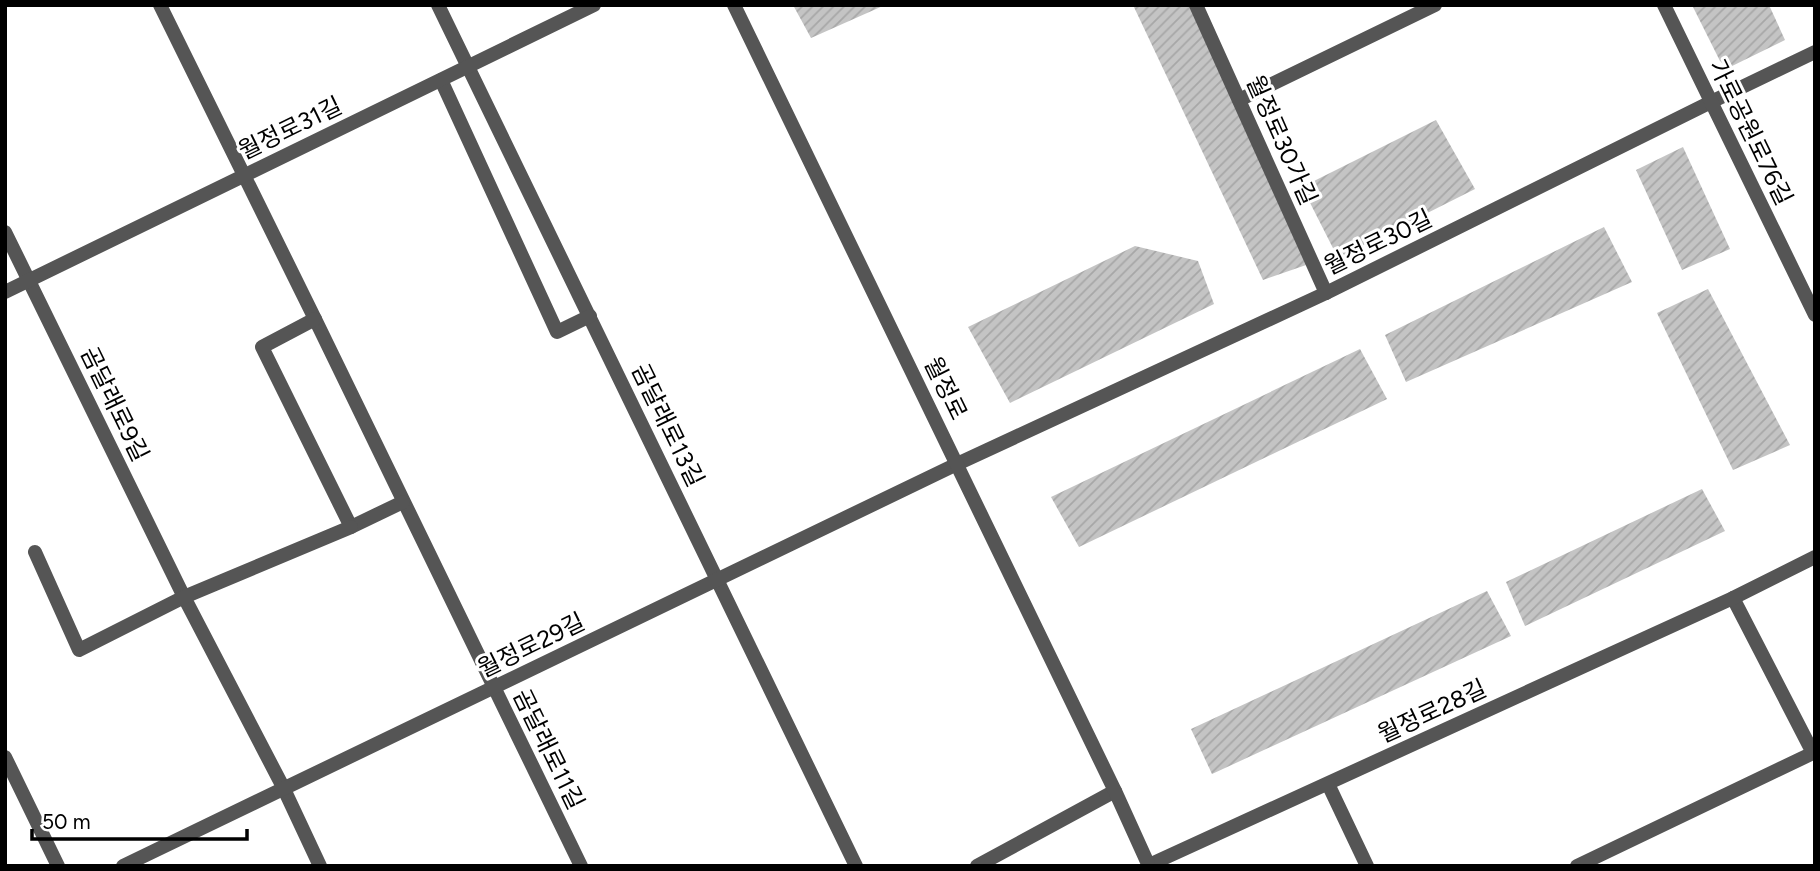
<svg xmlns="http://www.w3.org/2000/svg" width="1820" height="871" font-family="Figtree,'Noto Sans KR',sans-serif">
<defs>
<pattern id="building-hatch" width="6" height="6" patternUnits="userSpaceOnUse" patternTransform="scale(1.75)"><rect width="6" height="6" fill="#c4c4c4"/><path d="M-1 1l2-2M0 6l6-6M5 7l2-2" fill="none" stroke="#a7a7a7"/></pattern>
</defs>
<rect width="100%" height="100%" fill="#fff"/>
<!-- building -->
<g fill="url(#building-hatch)">
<path d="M793,5H885L811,38Z"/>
<path d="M1133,5H1191L1309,264L1263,280Z"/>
<path d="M1692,5H1769L1785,40L1728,68L1720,61Z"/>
<path d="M1436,120L1475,189L1338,258L1302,187Z"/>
<path d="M1683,147L1730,249L1682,270L1636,170Z"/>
<path d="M1604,227L1632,282L1406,382L1385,335Z"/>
<path d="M1135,246L1198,261L1214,304L1010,403L968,327Z"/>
<path d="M1708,289L1790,445L1733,470L1657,313Z"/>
<path d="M1360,349L1387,399L1079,547L1051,497Z"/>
<path d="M1702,489L1725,531L1525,626L1506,582Z"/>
<path d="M1487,591L1511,636L1212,774L1191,729Z"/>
</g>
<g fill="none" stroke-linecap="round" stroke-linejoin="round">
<!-- service -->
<g stroke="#555" stroke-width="14">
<path d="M1239,100L1435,5"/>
<path d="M1577,866L1813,753L1733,598"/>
</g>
<!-- minor -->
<g stroke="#555" stroke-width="14">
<path d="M160,5L315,319L581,866"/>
<path d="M438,5L856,866"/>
<path d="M1196,5L1326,293"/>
<path d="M441,80L557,332L590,316"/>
<path d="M5,232L184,597L283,787L320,866"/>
<path d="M5,292L594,5"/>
<path d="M315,319L262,347L351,527L403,502"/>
<path d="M35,552L79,650L184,597L351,527"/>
<path d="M5,757L58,866"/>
<path d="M1328,784L1367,866"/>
<path d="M1149,865L1733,598L1815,557"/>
<path d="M123,866L957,464L1326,293L1711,102L1815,52"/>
<path d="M977,866L1115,791"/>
</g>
<!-- tertiary -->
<g stroke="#555" stroke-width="14">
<path d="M734,5L1115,791L1149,866"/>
<path d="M1664,5L1815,315"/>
</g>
</g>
<g text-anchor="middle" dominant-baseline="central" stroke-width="6" stroke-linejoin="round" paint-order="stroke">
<!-- street labels -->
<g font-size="24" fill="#000" stroke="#fff">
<text transform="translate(290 128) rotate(-26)">월정로31길</text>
<text transform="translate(1751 132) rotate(64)">가로공원로76길</text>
<text transform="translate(1282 140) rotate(66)">월정로30가길</text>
<text transform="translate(1378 242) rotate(-26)">월정로30길</text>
<text transform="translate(946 388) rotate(64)">월정로</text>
<text transform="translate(115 404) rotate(64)">곰달래로9길</text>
<text transform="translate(668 425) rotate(64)">곰달래로13길</text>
<text transform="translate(531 645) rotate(-26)">월정로29길</text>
<text transform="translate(1432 711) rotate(-25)">월정로28길</text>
<text transform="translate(549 749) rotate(64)">곰달래로11길</text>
</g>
</g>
<!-- border -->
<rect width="1820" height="871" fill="none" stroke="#000000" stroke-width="14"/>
<!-- scale -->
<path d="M32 829v10h215v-10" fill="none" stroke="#000000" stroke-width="3.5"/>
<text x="42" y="829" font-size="21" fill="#000000" stroke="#ffffff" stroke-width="5" paint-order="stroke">50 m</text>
</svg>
